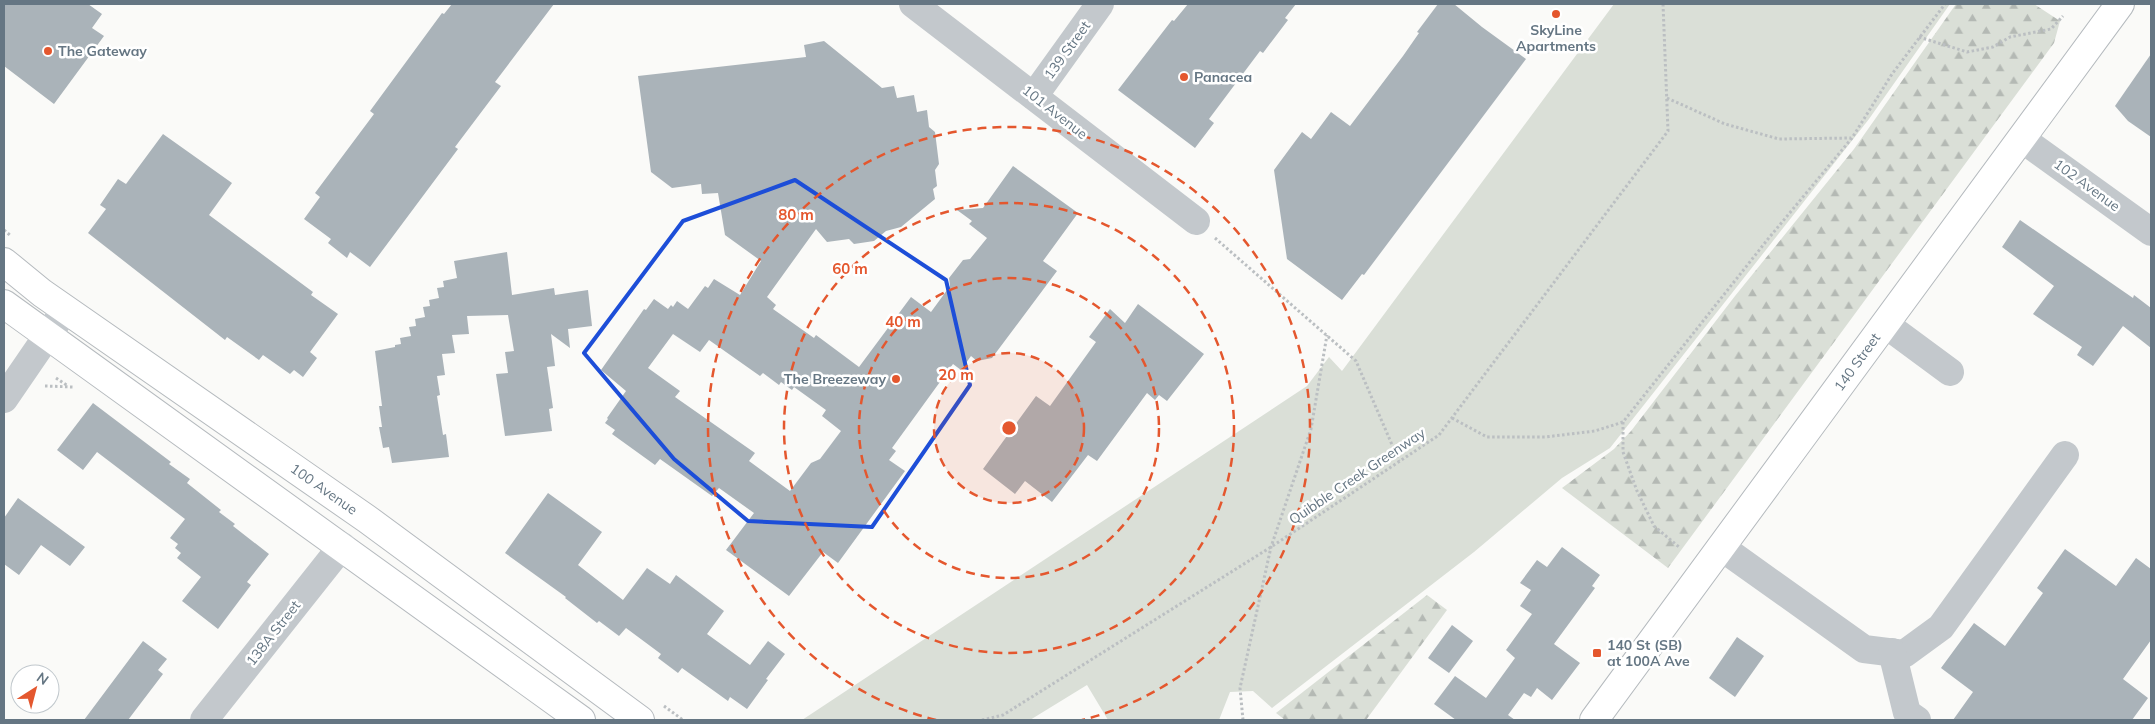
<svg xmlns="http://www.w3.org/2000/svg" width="2155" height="724" font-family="Mulish,sans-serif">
<defs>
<pattern id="forest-firs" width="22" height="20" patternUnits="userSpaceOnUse" patternTransform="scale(1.25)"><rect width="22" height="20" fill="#dadfd7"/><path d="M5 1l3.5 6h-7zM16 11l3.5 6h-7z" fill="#b4b9b4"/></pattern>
</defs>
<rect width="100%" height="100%" fill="#fafaf8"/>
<!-- grass -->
<path fill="#dadfd7" d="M1614,4H1950L1869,119L1610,448L1562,478L1474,552L1272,708L1253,691L1230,692L1219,720H1108L1087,685L1030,720H802L1307,386L1329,357L1342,371Z"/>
<!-- forest -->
<g fill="url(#forest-firs)">
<path d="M1956,4H2034L2060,21L2054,43L1668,568L1562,488L1614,449L1631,431L1735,296L1854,149Z"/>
<path d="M1427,595L1447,610L1366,720H1285L1276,713Z"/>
</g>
<!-- building -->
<g fill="#aab3b9" fill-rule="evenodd">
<path d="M4,4H88L102,14L92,28L104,36L54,104L4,66Z"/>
<path d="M452,4H554L495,82L501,86L455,147L458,149L370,267L350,252L347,258L328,243L331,239L304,219L320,197L315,193L374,114L370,111L442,13L444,14Z"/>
<path d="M1188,4H1296L1285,18L1288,20L1263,53L1260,51L1209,119L1214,123L1195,148L1118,90L1172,20L1174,21Z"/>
<path d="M1438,4H1454L1482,27L1526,59L1364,275L1362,274L1342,300L1287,259L1274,170L1302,132L1311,139L1331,112L1350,126L1403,56L1419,33L1417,32Z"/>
<path d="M824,41L882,88L894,86L897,98L914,95L917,112L927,110L929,127L935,132L939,164L935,170L937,186L933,189L935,199L901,227L886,231L874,241L854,244L849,239L827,242L816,229L767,297L776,305L773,309L814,338L816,335L859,367L911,297L931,312L950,286L949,278L963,260L970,259L987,238L969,224L972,221L957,210L983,208L1013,166L1078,213L1043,261L1057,271L992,358L977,361L971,356L961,370L953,364L892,448L896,451L889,460L905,471L838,563L823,552L789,596L726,550L754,513L719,488L712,496L660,459L655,465L612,434L615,430L605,423L608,419L607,418L626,391L601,370L644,309L646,310L654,299L668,309L671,305L673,307L677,301L688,309L705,286L708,288L714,279L740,295L761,261L725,235L718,193L702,194L701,184L672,188L651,172L638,76L806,57L804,45ZM673,334L700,352L709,340L760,376L763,373L779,385L781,382L792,390L794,387L826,410L822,416L841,431L820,459L811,463L790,491L749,461L755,453L675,397L680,391L648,368Z"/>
<path d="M2151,54V137L2128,121L2115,106Z"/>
<path d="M163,134L232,183L209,215L313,292L311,295L338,314L310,352L317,358L303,377L294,370L290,374L263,355L259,360L227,337L225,340L88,233L106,209L100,205L118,179L126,184Z"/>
<path d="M2020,220L2133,298L2134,295L2151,308V348L2123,326L2093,366L2077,355L2082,347L2033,314L2054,286L2002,247Z"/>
<path d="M507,252L512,295L554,288L555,295L588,290L592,326L568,329L570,348L551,334L555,366L547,367L553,408L549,409L552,431L505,436L496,374L508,373L505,352L514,351L508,315L467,316L469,334L452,335L455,353L442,354L445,375L437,376L440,395L437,396L443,435L446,434L449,457L392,463L389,447L383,448L379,427H382L379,406H382L375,351L395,347V345L401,344L400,338L411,336L409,327L416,326L415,319L425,317L423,307L430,306L429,300L439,298L437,288L444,287L443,281L457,278L454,261Z"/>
<path d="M1138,304L1204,354L1167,401L1159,395L1155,400L1147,393L1097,461L1088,455L1052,502L1025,481L1015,494L983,469L1036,396L1050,406L1096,342L1089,337L1110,309L1125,323Z"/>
<path d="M93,403L171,462L169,464L190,479L187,483L221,510L219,512L235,524L233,526L269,554L247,582L251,585L218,629L182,601L201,577L177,558L181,553L175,548L178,544L170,538L185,519L97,452L83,470L57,450Z"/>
<path d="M548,493L602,532L578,565L623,600L647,568L670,584L676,575L724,611L707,634L750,665L768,641L785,654L766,679L768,680L747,709L730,697L728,701L682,668L678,673L658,658L661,654L626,628L619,636L599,621L597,623L565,598L566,597L505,553Z"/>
<path d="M18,498L85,547L70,566L41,545L19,575L4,564V518Z"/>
<path d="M1562,547L1600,575L1592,586L1595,588L1554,644L1580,663L1552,700L1537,688L1531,697L1524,693L1508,715L1515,720H1456L1434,704L1455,676L1486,698L1515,658L1506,650L1532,614L1520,606L1531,590L1520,583L1537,560L1547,567Z"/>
<path d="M2065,549L2116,586L2136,558L2151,569V640L2123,679L2148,698L2132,720H1953L1973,692L1941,668L1974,623L2005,646L2043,593L2037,588Z"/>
<path d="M1452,625L1473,641L1449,673L1428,658Z"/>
<path d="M1737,637L1764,656L1735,697L1709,678Z"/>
<path d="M143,641L167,659L158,670L163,674L128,720H84Z"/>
</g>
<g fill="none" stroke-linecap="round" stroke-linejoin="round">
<defs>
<g id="major">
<path d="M4,262L42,293L367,519L640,720"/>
<path d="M4,304L581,720"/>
<path d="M1594,720L2120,4"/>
</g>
</defs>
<!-- major casing -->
<use href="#major" stroke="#b5babe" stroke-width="30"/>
<!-- path -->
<g stroke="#bbbfc2" stroke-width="3" stroke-dasharray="2.5 2.5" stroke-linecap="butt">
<path d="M1919,37L1967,52L1993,47L2010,37L2051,29L2063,16"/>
<path d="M1667,98L1725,124L1779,139L1851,138"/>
<path d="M4,230L11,236"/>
<path d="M1215,238L1356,361L1399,461"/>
<path d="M56,378L68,386"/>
<path d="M45,386L73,387"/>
<path d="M1452,418L1487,437H1545L1595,431L1623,422L1768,239L1852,138L1892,74L1945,4"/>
<path d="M1623,422V452L1637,491L1654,526L1679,547"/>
<path d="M664,706L683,720"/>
<path d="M982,720L1003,715L1271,547L1439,435L1668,131L1663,4"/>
<path d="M1243,720L1240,688L1271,547L1311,429L1327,335"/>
</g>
<!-- minor -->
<g stroke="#c3c8cc" stroke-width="28">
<path d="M913,4L1196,221"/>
<path d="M1034,96L1100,4"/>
<path d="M2022,139L2151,232"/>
<path d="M1885,324L1950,372"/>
<path d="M4,399L65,310"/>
<path d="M1721,547L1864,649L1904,654L1941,627L2065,455"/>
<path d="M1892,652L1907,713L1917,720"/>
<path d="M204,720L342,546"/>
</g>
<!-- major -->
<use href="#major" stroke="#fff" stroke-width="28"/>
</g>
<!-- marked area -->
<path fill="none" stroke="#1d4ed8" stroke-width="4" stroke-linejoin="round" d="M795,180L946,280L970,385L872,527L748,521L674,459L584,353L683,221Z"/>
<!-- distance rings -->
<circle cx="1009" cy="428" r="75" fill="#e4572e" fill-opacity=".12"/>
<g fill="none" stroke="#e4572e" stroke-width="2.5" stroke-dasharray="9 6">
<circle cx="1009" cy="428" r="75"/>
<circle cx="1009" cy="428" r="150"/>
<circle cx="1009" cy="428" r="225"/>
<path d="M936 720A301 301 0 1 1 1082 720"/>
</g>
<!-- markers -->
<g fill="#e4572e" stroke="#fff" stroke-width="2">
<circle cx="1556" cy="14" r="5"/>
<circle cx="48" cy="51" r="5"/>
<circle cx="1184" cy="77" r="5"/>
<circle cx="896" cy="379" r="5"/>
<rect x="1592" y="648" width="10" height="10" rx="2.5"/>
</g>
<g text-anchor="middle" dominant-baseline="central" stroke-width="5" stroke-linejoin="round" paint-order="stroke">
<!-- poi labels -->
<g font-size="14" font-weight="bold" fill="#657683" stroke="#fff" text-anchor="start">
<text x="1556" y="30" text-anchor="middle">SkyLine<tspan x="1556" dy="16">Apartments</tspan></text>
<text x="58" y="51">The Gateway</text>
<text x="1194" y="77">Panacea</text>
<text x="886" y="379" text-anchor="end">The Breezeway</text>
<text x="1607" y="645">140 St (SB)<tspan x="1607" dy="16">at 100A Ave</tspan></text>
</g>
<!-- street labels -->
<g font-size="14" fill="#657683" stroke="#fff">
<text transform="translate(1067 50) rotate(-54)">139 Street</text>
<text transform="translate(1055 112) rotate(38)">101 Avenue</text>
<text transform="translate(2087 185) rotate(36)">102 Avenue</text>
<text transform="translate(1857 362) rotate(-54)">140 Street</text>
<text transform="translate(1357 476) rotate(-34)">Quibble Creek Greenway</text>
<text transform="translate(324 489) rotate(35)">100 Avenue</text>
<text transform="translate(273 633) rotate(-52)">138A Street</text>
</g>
</g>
<circle cx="1009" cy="428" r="8" fill="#e4572e" stroke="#fff" stroke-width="2.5"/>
<g font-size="15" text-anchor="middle" font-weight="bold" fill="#e4572e" stroke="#fff" stroke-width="5" stroke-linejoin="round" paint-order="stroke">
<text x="796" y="220">80 m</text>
<text x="850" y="274">60 m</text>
<text x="903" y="327">40 m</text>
<text x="956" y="380">20 m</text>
</g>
<!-- border -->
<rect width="2155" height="724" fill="none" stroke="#657683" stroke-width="10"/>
<!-- north arrow -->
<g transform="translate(35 689) rotate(36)"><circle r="24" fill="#ffffff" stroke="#c1c8cd"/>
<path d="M0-4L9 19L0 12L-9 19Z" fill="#e4572e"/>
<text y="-8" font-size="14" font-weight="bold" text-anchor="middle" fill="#657683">N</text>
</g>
</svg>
